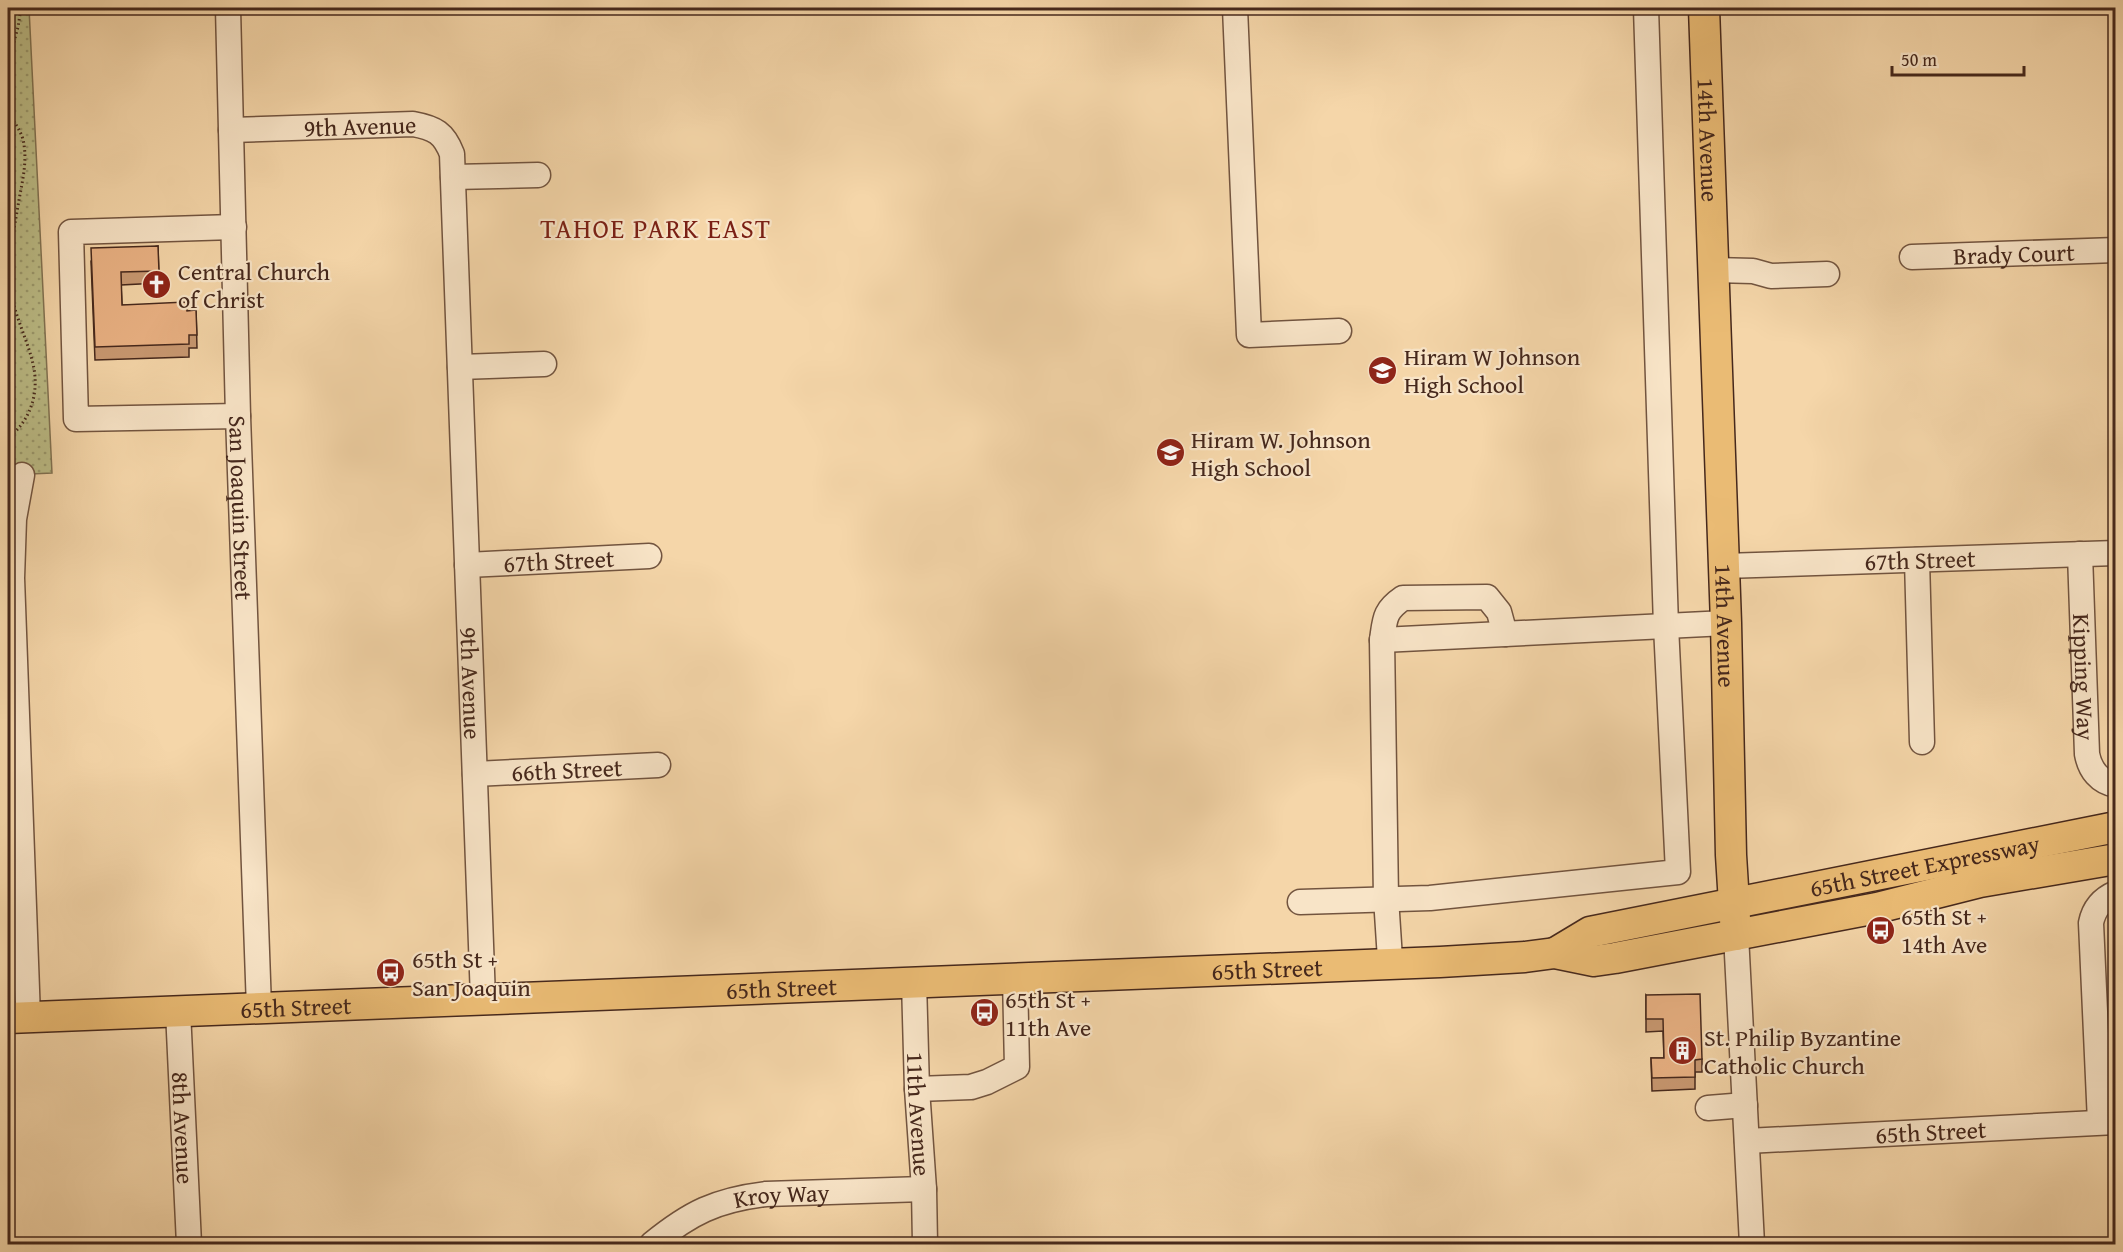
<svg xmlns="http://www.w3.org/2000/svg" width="2123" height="1252" font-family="'Gentium Book Plus',serif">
<defs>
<pattern id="park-dots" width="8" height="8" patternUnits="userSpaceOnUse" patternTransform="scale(1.5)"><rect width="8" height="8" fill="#bcbd87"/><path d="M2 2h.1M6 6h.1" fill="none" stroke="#9b9a6e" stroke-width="1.8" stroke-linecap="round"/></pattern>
</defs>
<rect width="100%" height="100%" fill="#f5d6a9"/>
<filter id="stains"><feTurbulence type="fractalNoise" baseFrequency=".00333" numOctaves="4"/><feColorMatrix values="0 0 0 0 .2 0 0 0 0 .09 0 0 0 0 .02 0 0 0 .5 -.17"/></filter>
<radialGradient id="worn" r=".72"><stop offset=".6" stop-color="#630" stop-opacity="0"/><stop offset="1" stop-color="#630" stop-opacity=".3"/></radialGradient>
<!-- park -->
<path fill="url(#park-dots)" stroke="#817252" stroke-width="1.5" d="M8,8H29L52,473L8,475Z"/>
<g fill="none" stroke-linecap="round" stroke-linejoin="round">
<defs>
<g id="minor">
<path id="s1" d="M228,8L238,416L259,1008"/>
<path d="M1235,8L1249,335L1339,331"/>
<path id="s2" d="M231,130L413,124C435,128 444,133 452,154L483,999"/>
<path d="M453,177L538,175"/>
<path d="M234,227L71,232L76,419L238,416"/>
<path id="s3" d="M1912,257L2116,250"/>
<path d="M1714,270L1753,271L1771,276L1827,274"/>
<path d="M460,367L544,364"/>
<path d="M22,475L14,519L12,578L28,1017"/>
<path id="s4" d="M2080,554L2087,754C2090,770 2099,782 2116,785"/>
<path d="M1917,560L1922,742"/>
<path id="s5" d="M467,565L649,556"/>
<path id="s6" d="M1724,566L2116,553"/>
<path d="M1382,640L1726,623"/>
<path id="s7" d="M475,774L658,765"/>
<path d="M1300,902L1430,898L1678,872L1666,626L1646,8"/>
<path d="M1736,935L1752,1244"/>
<path d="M1390,959L1386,898L1382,640C1385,619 1384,611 1403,598L1487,597L1499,612L1505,634"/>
<path id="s8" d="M914,982L917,1089L924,1189L925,1244"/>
<path id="s9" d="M178,1011L189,1244"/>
<path d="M917,1089L971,1087L987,1082L1017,1067L1015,978"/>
<path d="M1708,1108L1745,1105"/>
<path d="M2100,1122L2091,923C2094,908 2102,899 2116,893"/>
<path id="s10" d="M1747,1141L2116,1122"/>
<path id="s11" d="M652,1244C690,1213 716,1200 766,1194L924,1189"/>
</g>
<g id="major">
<path id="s12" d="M1704,8L1726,623L1731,855L1736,935"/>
<path id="s13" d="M1555,953L1590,932L2116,827"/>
<path id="s14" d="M8,1018L1440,962L1525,957L1555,953L1594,961L1615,958L1877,908L1980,882L2116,859"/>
</g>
</defs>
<!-- minor casing -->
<use href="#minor" stroke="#72543f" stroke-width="27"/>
<!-- major casing -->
<use href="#major" stroke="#46281c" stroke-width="33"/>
<!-- path -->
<g stroke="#46281c" stroke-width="3" stroke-dasharray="1.5 3" stroke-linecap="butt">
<path d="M8,64L18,27L21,8"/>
<path d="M8,114C15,122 23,134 24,145C27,163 22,183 19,200C15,224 10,248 9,272C8,313 38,352 35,387C34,407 24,426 8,438"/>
</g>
<!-- minor -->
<use href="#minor" stroke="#f8e4c7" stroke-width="24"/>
<!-- major -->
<use href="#major" stroke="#eabb74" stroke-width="30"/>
</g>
<!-- wall -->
<g fill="#c99972" stroke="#46281c" stroke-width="1.5">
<path d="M158,246L159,283L121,285L122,305L187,311L196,310L197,348H189V357L95,360L91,261Z"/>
<path d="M1646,995L1702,1059V1072H1695V1089L1652,1091L1651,1058H1664L1663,1031L1646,1032Z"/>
</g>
<!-- building -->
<g fill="#eab284" stroke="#46281c" stroke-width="1.5">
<path d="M158,246L159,271L121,272L122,305L186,302L187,311L196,310L197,335H189V344L95,347L91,248Z"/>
<path d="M1700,994L1702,1059L1695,1060V1077L1652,1078L1651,1058H1664L1663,1019H1646V995Z"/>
</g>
<!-- icons -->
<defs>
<symbol id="church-disc" viewBox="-11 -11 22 22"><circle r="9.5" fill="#8f2418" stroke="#f8e4c7"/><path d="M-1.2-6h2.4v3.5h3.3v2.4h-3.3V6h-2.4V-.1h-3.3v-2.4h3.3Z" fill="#fff"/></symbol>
<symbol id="school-disc" viewBox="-11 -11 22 22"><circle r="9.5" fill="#8f2418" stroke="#f8e4c7"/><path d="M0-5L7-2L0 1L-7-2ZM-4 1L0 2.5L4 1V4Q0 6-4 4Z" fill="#fff"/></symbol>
<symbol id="bus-disc" viewBox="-11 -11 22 22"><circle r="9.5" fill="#8f2418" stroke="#f8e4c7"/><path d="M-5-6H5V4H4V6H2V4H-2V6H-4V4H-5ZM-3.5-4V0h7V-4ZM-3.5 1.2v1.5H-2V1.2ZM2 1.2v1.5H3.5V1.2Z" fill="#fff"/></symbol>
<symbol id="building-disc" viewBox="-11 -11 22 22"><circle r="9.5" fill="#8f2418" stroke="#f8e4c7"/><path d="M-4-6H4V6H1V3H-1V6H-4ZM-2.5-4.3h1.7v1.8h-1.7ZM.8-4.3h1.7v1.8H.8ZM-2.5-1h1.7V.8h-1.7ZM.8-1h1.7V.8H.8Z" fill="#fff"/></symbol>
</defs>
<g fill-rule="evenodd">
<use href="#church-disc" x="140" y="268" width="33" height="33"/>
<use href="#school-disc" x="1366" y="354" width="33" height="33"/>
<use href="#school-disc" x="1154" y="436" width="33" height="33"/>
<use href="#bus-disc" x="1864" y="914" width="33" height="33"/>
<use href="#bus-disc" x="374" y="956" width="33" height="33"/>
<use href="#bus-disc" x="968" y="996" width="33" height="33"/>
<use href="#building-disc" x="1666" y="1034" width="33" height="33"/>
</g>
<g text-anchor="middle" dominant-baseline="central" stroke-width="4.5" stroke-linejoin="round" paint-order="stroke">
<!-- street labels -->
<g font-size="24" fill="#46281c" stroke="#f8e4c7">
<text stroke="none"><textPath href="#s2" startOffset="129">9th Avenue</textPath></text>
<text stroke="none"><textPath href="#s12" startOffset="132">14th Avenue</textPath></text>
<text stroke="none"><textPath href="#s3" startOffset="102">Brady Court</textPath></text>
<text stroke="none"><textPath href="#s1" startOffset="500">San Joaquin Street</textPath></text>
<text stroke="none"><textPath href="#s5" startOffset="92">67th Street</textPath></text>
<text stroke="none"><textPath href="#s6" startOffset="196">67th Street</textPath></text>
<text stroke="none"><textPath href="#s12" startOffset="618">14th Avenue</textPath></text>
<text stroke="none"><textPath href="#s4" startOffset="123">Kipping Way</textPath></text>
<text stroke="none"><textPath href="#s2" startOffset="764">9th Avenue</textPath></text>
<text stroke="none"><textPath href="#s7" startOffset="92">66th Street</textPath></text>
<text stroke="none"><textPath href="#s13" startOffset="382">65th Street Expressway</textPath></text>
<text stroke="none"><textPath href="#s14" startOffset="1260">65th Street</textPath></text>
<text stroke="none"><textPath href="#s14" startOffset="774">65th Street</textPath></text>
<text stroke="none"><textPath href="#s14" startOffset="288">65th Street</textPath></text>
<text stroke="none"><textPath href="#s8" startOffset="132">11th Avenue</textPath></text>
<text stroke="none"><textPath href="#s9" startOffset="117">8th Avenue</textPath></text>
<text stroke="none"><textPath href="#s10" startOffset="184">65th Street</textPath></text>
<text stroke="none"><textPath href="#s11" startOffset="142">Kroy Way</textPath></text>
</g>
<!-- poi labels -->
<g font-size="24" fill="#46281c" stroke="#f8e4c7" text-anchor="start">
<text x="178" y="271">Central Church<tspan x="178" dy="28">of Christ</tspan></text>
<text x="1404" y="356">Hiram W Johnson<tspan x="1404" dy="28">High School</tspan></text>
<text x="1191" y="439">Hiram W. Johnson<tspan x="1191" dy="28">High School</tspan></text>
<text x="1901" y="916">65th St +<tspan x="1901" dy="28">14th Ave</tspan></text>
<text x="412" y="959">65th St +<tspan x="412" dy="28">San Joaquin</tspan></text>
<text x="1005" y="999">65th St +<tspan x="1005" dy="28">11th Ave</tspan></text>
<text x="1704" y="1037">St. Philip Byzantine<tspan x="1704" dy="28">Catholic Church</tspan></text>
</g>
<!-- quarter labels -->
<g font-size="27" letter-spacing="1.5" fill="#7a1f14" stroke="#f8e4c7">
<text x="656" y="228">TAHOE PARK EAST</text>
</g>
</g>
<!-- margin -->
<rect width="2123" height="1252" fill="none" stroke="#f5d6a9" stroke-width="30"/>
<rect x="9" y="9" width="2105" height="1234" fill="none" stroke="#46281c" stroke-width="3"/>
<rect x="15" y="15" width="2093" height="1222" fill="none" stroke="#46281c" stroke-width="1.5"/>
<!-- scale -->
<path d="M1892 66v9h132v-9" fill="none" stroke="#46281c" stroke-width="3"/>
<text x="1901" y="66" font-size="18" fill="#46281c" stroke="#f8e4c7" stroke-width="4.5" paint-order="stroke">50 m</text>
<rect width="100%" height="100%" filter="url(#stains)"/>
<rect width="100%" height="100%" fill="url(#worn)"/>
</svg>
